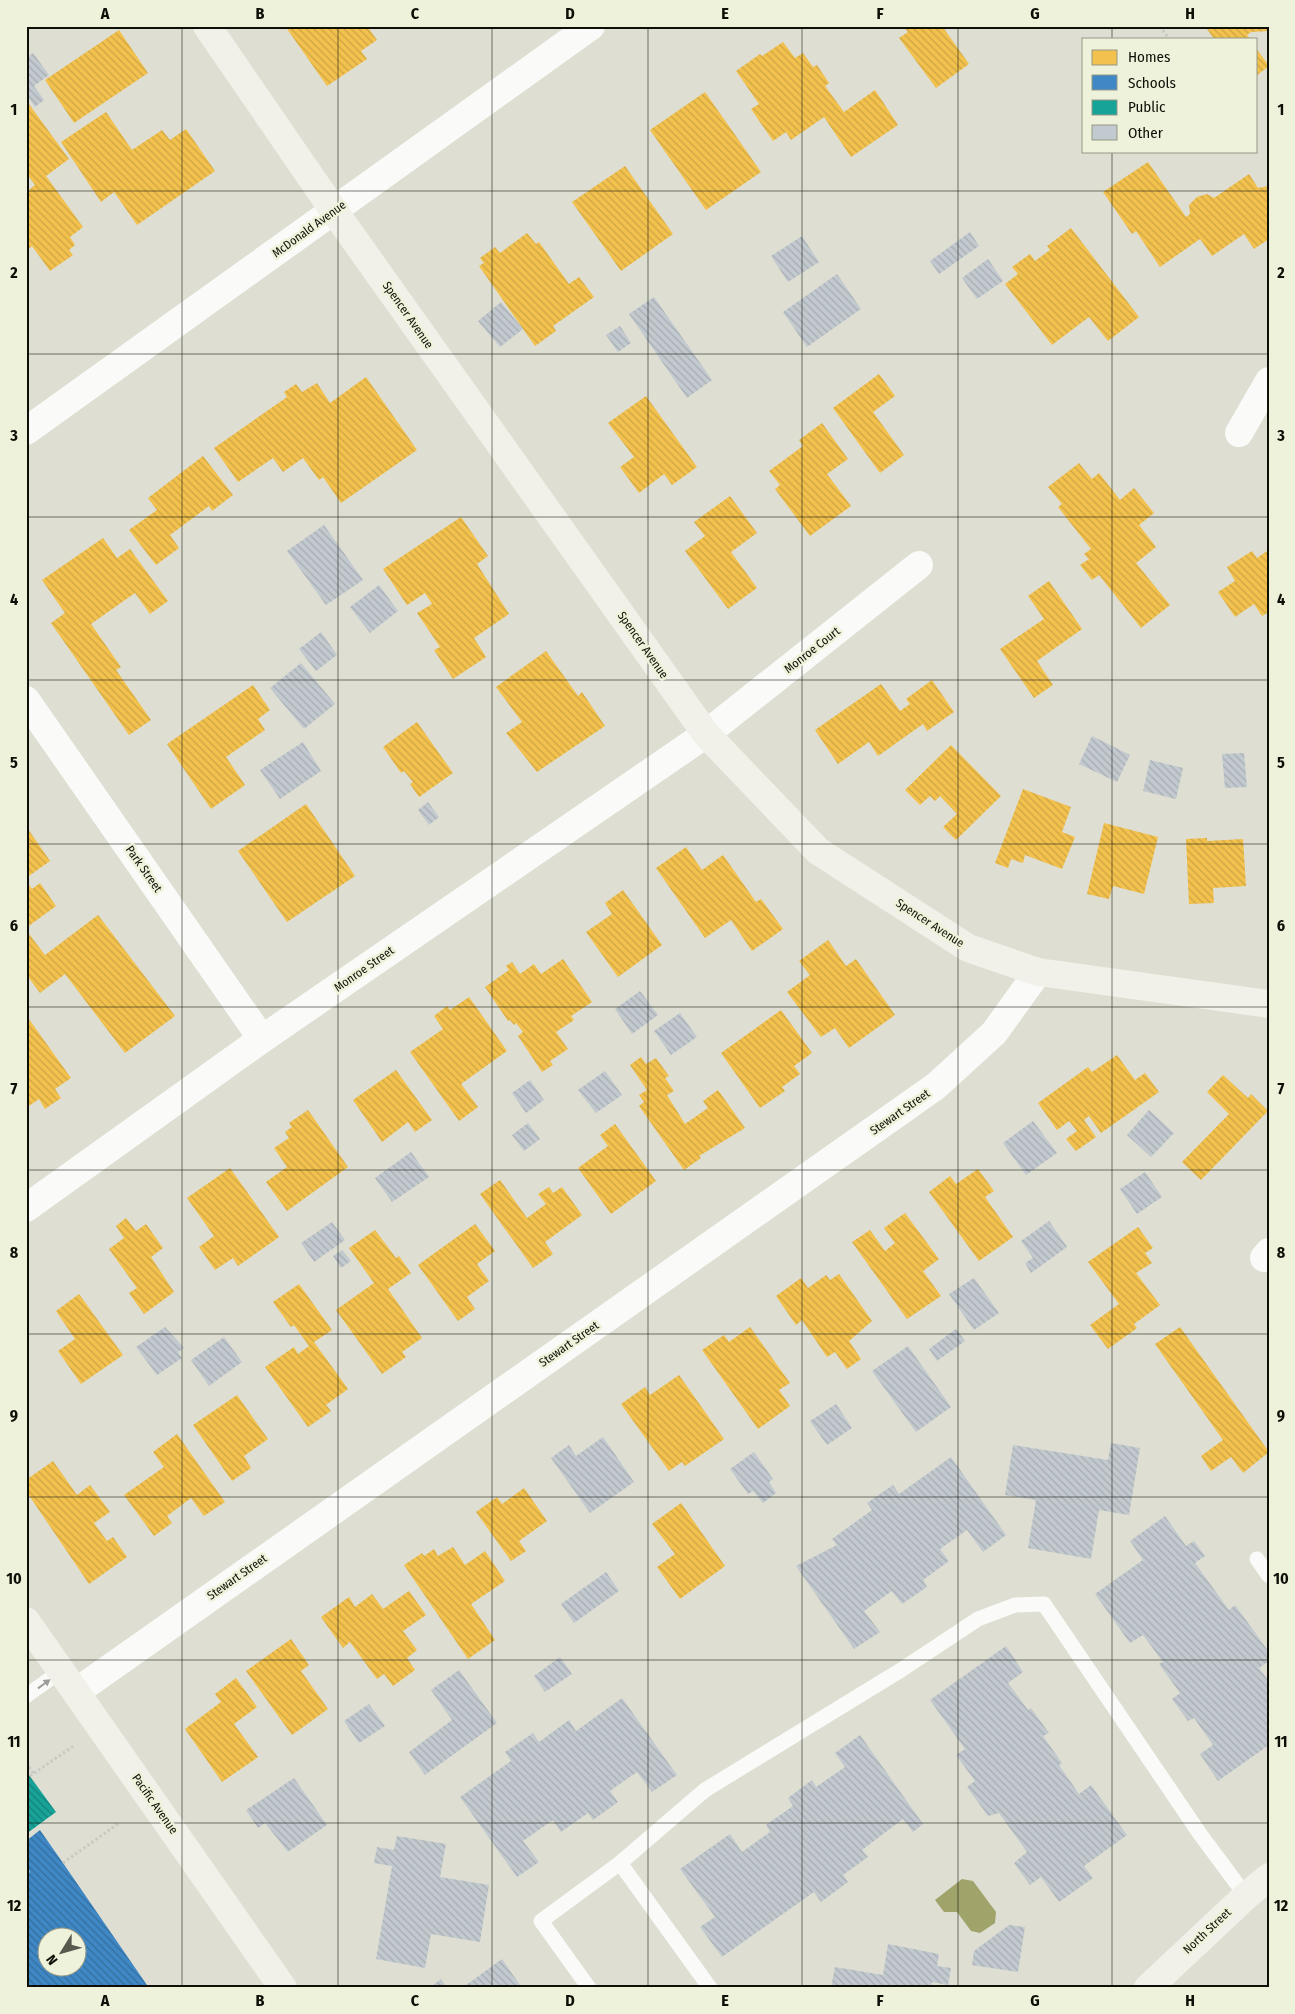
<svg xmlns="http://www.w3.org/2000/svg" width="1295" height="2014" font-family="'Fira Sans Condensed',sans-serif">
<defs>
<pattern id="homes-back-hatch" width="6" height="6" patternUnits="userSpaceOnUse" patternTransform="scale(1.25)"><rect width="6" height="6" fill="#f2c14e"/><path d="M-1 5l2 2M0 0l6 6M5-1l2 2" fill="none" stroke="#cea543"/></pattern>
<pattern id="schools-back-hatch" width="6" height="6" patternUnits="userSpaceOnUse" patternTransform="scale(1.25)"><rect width="6" height="6" fill="#3f88c5"/><path d="M-1 5l2 2M0 0l6 6M5-1l2 2" fill="none" stroke="#336e9e"/></pattern>
<pattern id="public-back-hatch" width="6" height="6" patternUnits="userSpaceOnUse" patternTransform="scale(1.25)"><rect width="6" height="6" fill="#17a398"/><path d="M-1 5l2 2M0 0l6 6M5-1l2 2" fill="none" stroke="#13837a"/></pattern>
<pattern id="building-back-hatch" width="6" height="6" patternUnits="userSpaceOnUse" patternTransform="scale(1.25)"><rect width="6" height="6" fill="#c2cad0"/><path d="M-1 5l2 2M0 0l6 6M5-1l2 2" fill="none" stroke="#a6acb1"/></pattern>
</defs>
<rect width="100%" height="100%" fill="#dedfd2"/>
<!-- water -->
<path fill="#a0a46a" d="M962,1879L973,1881L996,1912L995,1923L980,1933L971,1931L957,1912H944L935,1900Z"/>
<!-- homes -->
<g fill="url(#homes-back-hatch)">
<path d="M285,26H367L377,40L361,51L367,59L327,86Z"/>
<path d="M903,26H942L969,64L936,88L899,38L908,32Z"/>
<path d="M1205,26H1269V31L1251,32L1247,35L1250,39H1214Z"/>
<path d="M119,30L148,73L74,123L45,80Z"/>
<path d="M783,42L795,58L803,53L813,67L817,65L829,83L825,86L844,112L875,90L898,125L851,157L824,117L791,140L786,132L773,141L751,109L759,104L736,71L760,54L762,56Z"/>
<path d="M1256,48L1269,66L1256,76Z"/>
<path d="M705,92L761,172L706,210L650,130Z"/>
<path d="M26,100L69,159L46,176L83,227L70,237L75,245L69,250L73,255L50,271L32,246L26,251V186L29,190L35,185L26,173Z"/>
<path d="M106,112L132,150L162,130L170,140L186,129L215,171L137,225L114,192L101,202L61,142Z"/>
<path d="M1148,162L1186,217L1190,214L1189,205L1197,197L1207,194L1214,198L1249,174L1258,188L1269,186V239L1254,249L1244,234L1212,256L1200,239L1160,267L1136,231L1132,234L1103,192Z"/>
<path d="M625,166L673,234L621,271L572,202Z"/>
<path d="M1071,228L1139,317L1108,341L1089,317L1052,345L1005,284L1018,274L1012,267L1030,254L1035,261L1050,250L1047,246Z"/>
<path d="M527,233L536,244L539,242L569,284L579,277L594,297L553,326L556,331L535,346L479,266L484,263L480,258L495,247L500,253Z"/>
<path d="M879,374L895,396L873,412L904,455L880,473L833,408Z"/>
<path d="M366,377L417,450L341,503L323,477L319,480L303,458L283,472L273,458L238,482L214,448L287,397L284,392L296,384L302,392L317,383L330,403Z"/>
<path d="M646,396L697,467L672,485L664,474L639,493L620,467L634,457L608,423Z"/>
<path d="M822,423L848,459L827,474L851,506L810,536L775,489L780,485L769,471L803,446L799,440Z"/>
<path d="M203,456L233,495L212,511L209,506L170,535L179,548L156,565L129,530L157,510L148,498Z"/>
<path d="M1079,463L1092,479L1099,473L1120,500L1134,488L1154,513L1139,525L1156,547L1136,563L1170,605L1141,628L1099,575L1092,580L1080,565L1089,559L1084,554L1091,549L1058,507L1062,504L1048,487Z"/>
<path d="M730,496L757,533L731,552L757,588L728,609L685,551L705,536L694,522Z"/>
<path d="M461,517L488,556L477,564L509,614L474,638L486,657L453,679L434,650L440,647L417,613L432,604L425,593L407,605L383,569Z"/>
<path d="M103,538L117,558L130,549L168,601L150,614L135,593L91,624L121,667L116,670L151,720L129,735L51,623L65,613L42,580Z"/>
<path d="M1252,551L1257,558L1267,551L1269,553V612L1262,616L1254,604L1235,617L1218,592L1235,581L1227,567Z"/>
<path d="M1049,581L1082,629L1037,661L1053,685L1034,698L1000,649L1044,619L1028,596Z"/>
<path d="M546,651L578,696L582,692L605,726L537,772L506,733L522,722L496,687Z"/>
<path d="M932,680L954,712L927,731L923,724L878,756L869,742L838,764L815,730L881,684L900,711L910,704L906,699Z"/>
<path d="M253,685L270,710L258,719L265,730L226,757L245,785L211,809L167,744Z"/>
<path d="M417,722L453,773L419,797L410,784L413,782L404,771L401,773L383,747Z"/>
<path d="M951,745L1001,796L956,840L943,827L957,814L940,796L935,801L930,796L920,805L905,790Z"/>
<path d="M1023,789L1071,807L1062,832L1075,837L1062,869L1025,855L1023,863L1011,859L1008,868L995,863Z"/>
<path d="M306,804L355,876L287,922L238,851Z"/>
<path d="M1104,823L1158,837L1144,894L1113,886L1109,899L1087,894Z"/>
<path d="M28,829L50,861L26,878V831Z"/>
<path d="M1207,838V841L1243,839L1246,886L1213,888L1214,903L1189,904L1186,839Z"/>
<path d="M686,847L702,870L723,855L756,902L761,899L783,929L752,951L731,920L705,938L656,868Z"/>
<path d="M26,881L32,889L40,883L56,906L26,928Z"/>
<path d="M623,890L662,945L618,977L586,932L612,914L605,903Z"/>
<path d="M98,915L175,1016L125,1053L65,974L40,993L26,974V936L29,934L45,955Z"/>
<path d="M828,940L846,966L856,959L895,1015L849,1048L835,1028L821,1037L787,992L810,975L799,961Z"/>
<path d="M563,959L592,1002L571,1016L574,1020L556,1032L568,1049L550,1061L553,1065L542,1072L518,1036L523,1032L516,1023L514,1025L510,1020L508,1021L485,987L509,970L506,966L512,962L520,974L534,964L541,974Z"/>
<path d="M469,997L507,1051L461,1084L478,1107L459,1121L410,1052L443,1029L434,1016L447,1006L450,1010Z"/>
<path d="M781,1010L812,1053L794,1066L800,1074L782,1087L785,1091L760,1108L721,1053Z"/>
<path d="M26,1015L71,1078L55,1089L61,1098L45,1109L39,1099L26,1108Z"/>
<path d="M1117,1055L1135,1080L1145,1073L1159,1092L1101,1133L1089,1116L1084,1120L1096,1137L1076,1151L1066,1139L1077,1131L1069,1121L1057,1130L1038,1103L1088,1067L1092,1072Z"/>
<path d="M641,1057L646,1064L656,1058L669,1076L665,1078L674,1091L667,1095L685,1124L708,1108L703,1101L718,1090L745,1128L699,1156L701,1158L684,1170L639,1106L644,1102L639,1095L647,1090L630,1065Z"/>
<path d="M396,1070L432,1120L415,1132L408,1122L382,1142L353,1100Z"/>
<path d="M1223,1075L1248,1098L1251,1094L1268,1111L1201,1180L1182,1162L1229,1114L1207,1092Z"/>
<path d="M308,1110L348,1167L287,1211L266,1182L287,1167L274,1148L289,1138L285,1132L292,1127L289,1123Z"/>
<path d="M615,1124L656,1181L611,1214L578,1168L608,1146L600,1135Z"/>
<path d="M230,1168L279,1237L238,1266L233,1258L215,1270L199,1247L214,1236L187,1198Z"/>
<path d="M978,1169L994,1191L985,1197L1013,1237L979,1261L929,1192L950,1176L956,1184Z"/>
<path d="M500,1180L527,1218L546,1204L538,1194L549,1187L553,1193L562,1187L582,1215L545,1242L553,1254L533,1268L480,1194Z"/>
<path d="M905,1213L939,1259L923,1271L941,1296L907,1319L852,1242L870,1230L885,1251L895,1243L884,1228Z"/>
<path d="M126,1218L136,1231L146,1224L163,1248L151,1257L174,1292L144,1314L129,1293L137,1288L109,1249L124,1238L116,1226Z"/>
<path d="M475,1224L495,1251L477,1264L489,1281L467,1297L475,1309L458,1321L418,1265Z"/>
<path d="M1138,1227L1153,1248L1145,1253L1152,1263L1136,1273L1160,1305L1134,1324L1137,1328L1108,1349L1090,1325L1119,1304L1088,1262Z"/>
<path d="M375,1230L396,1258L399,1256L411,1273L388,1289L422,1338L402,1352L406,1357L382,1374L336,1310L374,1283L349,1248Z"/>
<path d="M839,1274L872,1321L849,1341L861,1359L847,1369L835,1352L827,1357L802,1320L796,1325L776,1296L801,1278L808,1288L826,1275L830,1280Z"/>
<path d="M299,1284L332,1330L314,1342L348,1389L326,1405L331,1411L308,1427L265,1367L294,1347L298,1354L309,1346L294,1325L291,1327L273,1302Z"/>
<path d="M79,1294L123,1355L81,1384L58,1351L75,1339L56,1311Z"/>
<path d="M750,1327L790,1383L779,1390L790,1406L758,1429L702,1350L724,1335L729,1342Z"/>
<path d="M1180,1327L1269,1452L1243,1473L1231,1457L1211,1471L1201,1456L1223,1440L1155,1344Z"/>
<path d="M679,1375L724,1439L685,1466L682,1462L669,1471L621,1404L645,1387L650,1395Z"/>
<path d="M237,1395L268,1439L244,1456L251,1468L232,1481L193,1425Z"/>
<path d="M177,1434L225,1502L204,1516L191,1498L167,1516L172,1523L154,1536L124,1495L164,1467L153,1452Z"/>
<path d="M53,1461L77,1495L90,1485L110,1512L94,1523L107,1541L113,1537L127,1557L89,1584L26,1491V1480Z"/>
<path d="M524,1488L547,1521L519,1541L526,1551L511,1561L476,1512L497,1497L502,1504Z"/>
<path d="M681,1503L725,1566L680,1599L657,1567L675,1554L652,1524Z"/>
<path d="M453,1547L465,1565L485,1551L505,1581L471,1604L495,1640L468,1659L404,1565L422,1553L424,1556L434,1549L438,1556Z"/>
<path d="M409,1591L426,1615L403,1631L417,1650L407,1658L415,1670L393,1686L384,1674L377,1679L350,1642L343,1648L321,1617L349,1597L355,1607L372,1594L383,1609Z"/>
<path d="M291,1639L309,1665L301,1671L328,1709L292,1735L246,1671Z"/>
<path d="M236,1678L257,1707L234,1724L258,1757L222,1782L185,1729L221,1702L215,1694Z"/>
</g>
<!-- schools -->
<path fill="url(#schools-back-hatch)" fill-rule="evenodd" d="M40,1830L63,1863L149,1988H26V1875L30,1872L26,1866V1841ZM48,1936H78V1966H48Z"/>
<!-- public -->
<path fill="url(#public-back-hatch)" d="M26,1771L56,1812L26,1834Z"/>
<!-- building -->
<g fill="url(#building-back-hatch)">
<path d="M33,53L49,75L34,86L44,100L35,107L26,94V58Z"/>
<path d="M970,232L979,246L939,274L930,261Z"/>
<path d="M802,236L819,262L788,282L771,256Z"/>
<path d="M988,259L1003,281L977,299L962,278Z"/>
<path d="M837,274L861,309L807,347L783,312Z"/>
<path d="M654,297L712,380L687,398L629,314Z"/>
<path d="M501,302L523,329L500,347L478,321Z"/>
<path d="M620,326L631,343L618,352L606,335Z"/>
<path d="M324,525L363,580L326,605L287,551Z"/>
<path d="M379,585L398,611L370,633L350,607Z"/>
<path d="M321,632L337,655L316,671L299,649Z"/>
<path d="M301,663L335,704L304,729L270,688Z"/>
<path d="M1092,736L1130,755L1117,782L1079,764Z"/>
<path d="M303,742L321,771L280,799L260,770Z"/>
<path d="M1244,753L1247,787L1225,788L1222,754Z"/>
<path d="M1150,760L1183,768L1176,799L1143,791Z"/>
<path d="M428,802L439,817L429,825L418,810Z"/>
<path d="M640,991L658,1015L632,1034L615,1009Z"/>
<path d="M680,1013L697,1037L671,1055L654,1031Z"/>
<path d="M605,1071L622,1095L596,1113L578,1090Z"/>
<path d="M530,1080L544,1100L526,1113L512,1093Z"/>
<path d="M1149,1110L1174,1133L1151,1157L1127,1135Z"/>
<path d="M1033,1121L1057,1153L1026,1175L1003,1143Z"/>
<path d="M528,1123L540,1139L524,1151L512,1135Z"/>
<path d="M411,1152L429,1177L392,1202L375,1178Z"/>
<path d="M1145,1172L1162,1197L1137,1214L1120,1189Z"/>
<path d="M1049,1221L1067,1247L1031,1273L1025,1263L1033,1258L1021,1241Z"/>
<path d="M332,1222L345,1240L314,1262L301,1243Z"/>
<path d="M342,1250L351,1261L341,1268L333,1256Z"/>
<path d="M974,1278L999,1313L974,1330L949,1294Z"/>
<path d="M165,1327L184,1348L178,1352L182,1358L157,1375L136,1347Z"/>
<path d="M956,1329L965,1341L937,1361L929,1349Z"/>
<path d="M224,1337L242,1362L209,1386L191,1360Z"/>
<path d="M908,1346L951,1407L916,1432L872,1371Z"/>
<path d="M836,1404L852,1428L827,1445L810,1421Z"/>
<path d="M603,1437L634,1482L590,1513L551,1458L569,1445L576,1456Z"/>
<path d="M1111,1443L1140,1448L1129,1515L1099,1510L1091,1559L1028,1548L1036,1500L1005,1495L1013,1445L1108,1460Z"/>
<path d="M754,1452L773,1479L769,1482L776,1493L763,1503L753,1491L748,1494L730,1469Z"/>
<path d="M951,1457L1006,1535L983,1552L967,1530L940,1549L949,1561L923,1580L927,1587L902,1604L892,1591L864,1611L880,1632L854,1649L796,1566L837,1545L832,1539L872,1510L867,1503L893,1485L899,1494Z"/>
<path d="M1165,1516L1186,1546L1194,1541L1205,1556L1195,1563L1229,1610L1235,1605L1269,1652V1661L1259,1668L1269,1681V1745L1218,1781L1200,1754L1213,1745L1194,1718L1188,1721L1172,1699L1180,1693L1159,1664L1163,1662L1143,1635L1130,1643L1095,1594L1143,1560L1130,1541Z"/>
<path d="M606,1572L619,1591L574,1623L561,1604Z"/>
<path d="M1006,1646L1023,1672L1008,1683L1028,1710L1031,1708L1049,1733L1043,1736L1062,1763L1059,1765L1079,1794L1091,1785L1127,1835L1084,1866L1093,1878L1059,1902L1041,1877L1030,1885L1014,1863L1027,1852L999,1813L988,1816L967,1787L975,1781L956,1755L965,1749L930,1700Z"/>
<path d="M560,1657L572,1674L545,1692L534,1676Z"/>
<path d="M459,1670L497,1723L425,1775L409,1752L452,1720L431,1690Z"/>
<path d="M622,1698L677,1775L652,1792L637,1772L610,1791L618,1802L593,1820L588,1813L561,1832L553,1820L523,1841L539,1862L517,1877L460,1797L511,1761L505,1752L533,1733L539,1742L569,1720L576,1731Z"/>
<path d="M369,1704L385,1726L359,1743L344,1721Z"/>
<path d="M860,1735L923,1824L913,1832L903,1819L862,1850L868,1857L843,1875L848,1882L821,1902L814,1892L722,1957L700,1927L715,1917L680,1869L730,1834L742,1852L770,1832L766,1825L793,1806L788,1798L812,1780L816,1787L845,1767L835,1753Z"/>
<path d="M294,1778L327,1825L288,1852L265,1823L258,1828L246,1810Z"/>
<path d="M397,1836L446,1844L440,1877L489,1885L480,1942L431,1934L425,1968L376,1959L392,1866L374,1863L377,1847L394,1850Z"/>
<path d="M1009,1925L1025,1927L1018,1972L972,1965L974,1951Z"/>
<path d="M888,1944L939,1954L937,1966L951,1968L948,1985L932,1982L931,1988H831L835,1967L883,1975Z"/>
<path d="M502,1959L522,1988H462Z"/>
<path d="M441,1979L447,1988H429Z"/>
</g>
<g fill="none" stroke-linecap="round" stroke-linejoin="round">
<!-- path -->
<g stroke="#c9c9c5" stroke-width="3" stroke-dasharray="2.5 2.5" stroke-linecap="butt">
<path d="M1160,26L1169,39"/>
<path d="M26,1763L34,1774"/>
<path d="M30,1776L75,1745"/>
<path d="M63,1863L119,1823"/>
</g>
<!-- lane -->
<g stroke="#fafaf8" stroke-width="15">
<path d="M1257,1559L1269,1576"/>
<path d="M26,1696L61,1671"/>
<path d="M620,1863L710,1988"/>
<path d="M589,1988L541,1921L620,1863L705,1790L901,1670L978,1619L1015,1605L1044,1604L1200,1834L1246,1896"/>
</g>
<!-- street -->
<g stroke="#fafaf8" stroke-width="28">
<path d="M26,431L591,26"/>
<path d="M1239,433L1269,381"/>
<path d="M26,700L262,1039"/>
<path d="M26,1208L262,1039L706,734L919,565"/>
<path d="M1264,1258L1269,1252"/>
<path d="M76,1692L936,1086L994,1033L1038,972"/>
</g>
<!-- secondary -->
<g stroke="#f1f1e9" stroke-width="28">
<path d="M207,26L334,211L706,734L818,851L968,948L1038,972L1269,1004"/>
<path d="M26,1621L283,1988"/>
<path d="M1148,1988L1246,1896L1269,1877"/>
</g>
</g>
<!-- one-way arrows -->
<defs><path id="oneway-solid" d="M-6-.8H1V-3.2L6.5 0L1 3.2V.8H-6Z" transform="scale(1.25)"/></defs>
<use fill="#9c9c98" href="#oneway-solid" transform="translate(44 1684) rotate(-36)"/>
<!-- grid -->
<path fill="none" stroke="#0e0f07" stroke-width="1" stroke-opacity="0.55" d="M182,26V1988M338,26V1988M492,26V1988M648,26V1988M802,26V1988M958,26V1988M1112,26V39M1112,151V1988M26,191H1269M26,354H1269M26,517H1269M26,680H1269M26,844H1269M26,1007H1269M26,1170H1269M26,1334H1269M26,1497H1269M26,1660H1269M26,1823H1269"/>
<g text-anchor="middle" dominant-baseline="central" stroke-width="5" stroke-linejoin="round" paint-order="stroke">
<!-- street labels -->
<g font-size="12" fill="#0e0f07" stroke="#eff2da">
<text transform="translate(309 229) rotate(-36)">McDonald Avenue</text>
<text transform="translate(408 315) rotate(55)">Spencer Avenue</text>
<text transform="translate(643 645) rotate(55)">Spencer Avenue</text>
<text transform="translate(812 650) rotate(-38)">Monroe Court</text>
<text transform="translate(144 869) rotate(55)">Park Street</text>
<text transform="translate(930 923) rotate(33)">Spencer Avenue</text>
<text transform="translate(364 969) rotate(-35)">Monroe Street</text>
<text transform="translate(900 1112) rotate(-35)">Stewart Street</text>
<text transform="translate(569 1344) rotate(-35)">Stewart Street</text>
<text transform="translate(237 1577) rotate(-35)">Stewart Street</text>
<text transform="translate(155 1804) rotate(55)">Pacific Avenue</text>
<text transform="translate(1207 1931) rotate(-43)">North Street</text>
</g>
</g>
<!-- border -->
<rect width="1295" height="2014" fill="none" stroke="#eff2da" stroke-width="55"/>
<!-- legend -->
<rect x="1082" y="38" width="175" height="115" fill="#eff2da" stroke="#959786"/>
<rect x="1092" y="50" width="25" height="15" fill="#f2c14e" stroke="#959786"/>
<text x="1128" y="62" font-size="15" fill="#0e0f07">Homes</text>
<rect x="1092" y="75" width="25" height="15" fill="#3f88c5" stroke="#959786"/>
<text x="1128" y="88" font-size="15" fill="#0e0f07">Schools</text>
<rect x="1092" y="100" width="25" height="15" fill="#17a398" stroke="#959786"/>
<text x="1128" y="112" font-size="15" fill="#0e0f07">Public</text>
<rect x="1092" y="125" width="25" height="15" fill="#c2cad0" stroke="#959786"/>
<text x="1128" y="138" font-size="15" fill="#0e0f07">Other</text>
<!-- north arrow -->
<g transform="translate(62 1952) rotate(233)"><circle r="24" fill="#eff2da" stroke="#959786"/>
<path d="M0-4L9 19L0 12L-9 19Z" fill="#57584e"/>
<text y="-8" font-size="14" font-weight="bold" text-anchor="middle" fill="#0e0f07">N</text>
</g>
<rect x="28" y="28" width="1240" height="1958" fill="none" stroke="#0e0f07" stroke-width="2"/>
<g font-size="16" text-anchor="middle" font-weight="bold" fill="#0e0f07">
<text x="105" y="19">A</text>
<text x="260" y="19">B</text>
<text x="415" y="19">C</text>
<text x="570" y="19">D</text>
<text x="725" y="19">E</text>
<text x="880" y="19">F</text>
<text x="1035" y="19">G</text>
<text x="1190" y="19">H</text>
<text x="14" y="115">1</text>
<text x="1281" y="115">1</text>
<text x="14" y="278">2</text>
<text x="1281" y="278">2</text>
<text x="14" y="441">3</text>
<text x="1281" y="441">3</text>
<text x="14" y="605">4</text>
<text x="1281" y="605">4</text>
<text x="14" y="768">5</text>
<text x="1281" y="768">5</text>
<text x="14" y="931">6</text>
<text x="1281" y="931">6</text>
<text x="14" y="1094">7</text>
<text x="1281" y="1094">7</text>
<text x="14" y="1258">8</text>
<text x="1281" y="1258">8</text>
<text x="14" y="1421">9</text>
<text x="1281" y="1421">9</text>
<text x="14" y="1584">10</text>
<text x="1281" y="1584">10</text>
<text x="14" y="1747">11</text>
<text x="1281" y="1747">11</text>
<text x="14" y="1911">12</text>
<text x="1281" y="1911">12</text>
<text x="105" y="2006">A</text>
<text x="260" y="2006">B</text>
<text x="415" y="2006">C</text>
<text x="570" y="2006">D</text>
<text x="725" y="2006">E</text>
<text x="880" y="2006">F</text>
<text x="1035" y="2006">G</text>
<text x="1190" y="2006">H</text>
</g>
</svg>
